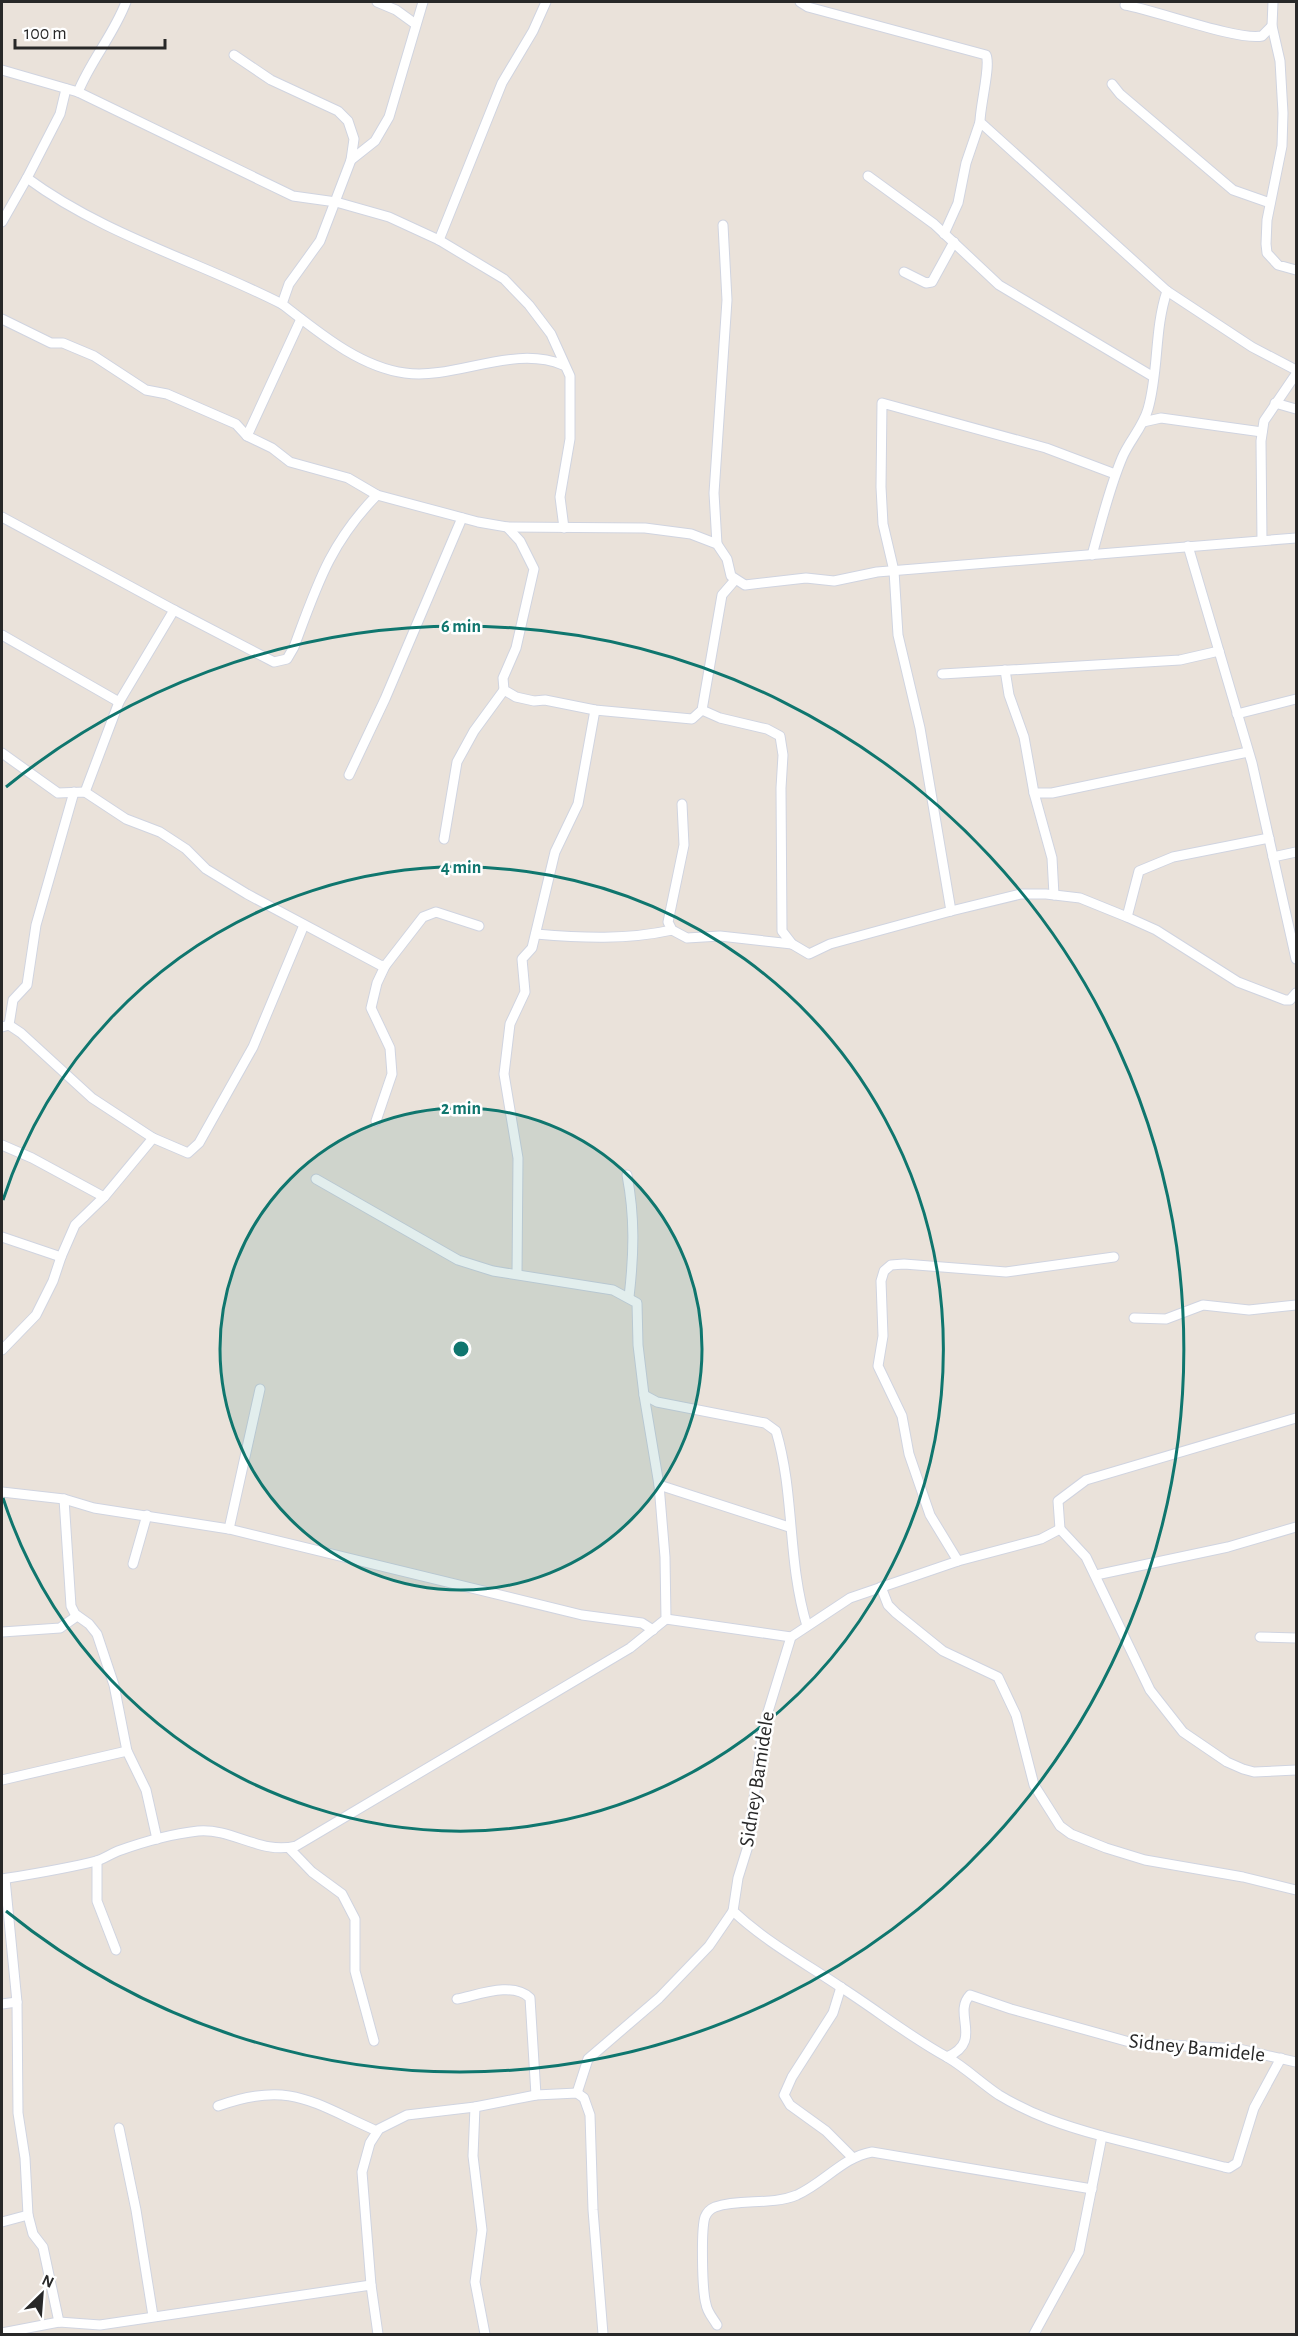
<svg xmlns="http://www.w3.org/2000/svg" width="1298" height="2336" font-family="'Alegreya Sans',sans-serif">
<rect width="100%" height="100%" fill="#eae2da"/>
<g fill="none" stroke-linecap="round" stroke-linejoin="round">
<defs>
<g id="street">
<path d="M377,2L396,10L414,23"/>
<path d="M423,2L389,117L375,141L351,160L320,241L289,284L282,304C317,331 359,367 405,373C456,380 513,344 563,365"/>
<path d="M800,2L808,7L986,55C991,65 980,106 980,122L1167,291L1252,347L1296,370"/>
<path d="M1273,2L1272,26L1280,61L1283,113L1282,146L1267,220L1266,244L1267,253L1278,265L1296,270"/>
<path d="M1125,5C1155,10 1238,41 1262,36L1272,26"/>
<path d="M234,55L271,80L338,111L348,121L354,139L351,160"/>
<path d="M2,70L78,92L293,196L336,202L389,217L439,240L504,279L529,305L551,334L570,376V439L560,497L564,528"/>
<path d="M1112,84L1120,94L1233,190L1270,203"/>
<path d="M66,89L60,114L27,178C104,235 198,261 282,304"/>
<path d="M78,92C91,60 114,34 126,2"/>
<path d="M868,176L934,224L999,285L1152,376"/>
<path d="M2,222L27,178"/>
<path d="M944,234L958,203L966,163L980,122"/>
<path d="M439,240L502,83L533,31L546,2"/>
<path d="M904,272L926,283L932,282L954,242"/>
<path d="M2,319L51,343H63L94,356L146,390L167,394L236,424L247,436L272,448L290,462L348,478L377,495L478,522L507,527L645,528L691,534L717,544L727,559L731,576L745,585L806,578L834,581L877,572L1296,538"/>
<path d="M1275,403L1296,409"/>
<path d="M1143,422L1161,418L1262,432"/>
<path d="M247,436L301,319"/>
<path d="M2,517L174,610L119,702L85,792"/>
<path d="M507,527L520,541L534,569L516,648L503,678L504,690L516,697L534,701L545,700L595,710L692,719L702,710L722,595L735,580"/>
<path d="M1262,540L1261,441L1264,421L1296,374"/>
<path d="M717,544L714,493L727,300L723,225"/>
<path d="M1188,546L1252,763L1296,959"/>
<path d="M1092,555C1101,523 1109,489 1122,458C1129,441 1143,427 1148,409C1159,371 1154,330 1167,291"/>
<path d="M174,610L274,662L287,659L294,647C317,585 330,543 377,495"/>
<path d="M2,635L119,702"/>
<path d="M1005,670L1009,695L1024,737L1034,793"/>
<path d="M942,674L1180,660L1219,651"/>
<path d="M702,710L720,718L767,729L780,736L783,755L781,788L782,931L792,944L809,954L830,944L951,911L1021,894H1046L1080,898L1127,917L1156,930L1238,982L1285,1000H1290L1296,993"/>
<path d="M1237,714L1296,699"/>
<path d="M2,753L58,793L85,792L126,819L160,832L186,849L206,869L247,894L380,965L385,966L423,917L436,912L479,926"/>
<path d="M349,775L385,699L462,518"/>
<path d="M682,804L684,845L668,922L672,930L687,938L720,936L792,944"/>
<path d="M444,839L457,762L474,731L504,690"/>
<path d="M1273,857L1296,852"/>
<path d="M1054,895L1052,858L1034,793H1052L1248,752"/>
<path d="M951,911L920,728L898,635L894,571L883,524L881,487L882,403L1046,448L1115,474"/>
<path d="M1127,917L1139,871L1173,857L1269,838"/>
<path d="M536,934C582,938 627,940 672,930"/>
<path d="M9,1025L13,1000L27,985L36,925L74,792"/>
<path d="M2,1027L9,1025L21,1033L92,1098L153,1138L188,1153L199,1143L253,1047L304,925"/>
<path d="M376,1121L392,1074L390,1048L371,1008L377,983L385,966"/>
<path d="M2,1145L32,1158L104,1197"/>
<path d="M627,1175C635,1217 634,1254 629,1297"/>
<path d="M2,1237L61,1257"/>
<path d="M517,1274L518,1158L504,1074L510,1024L525,992L522,959L532,948L555,852L578,804L595,710"/>
<path d="M1134,1318L1166,1319L1203,1305L1249,1310L1296,1305"/>
<path d="M2,1350L36,1315L53,1281L61,1257L75,1225L104,1197L153,1138"/>
<path d="M644,1395L657,1402L765,1423L776,1431C795,1494 787,1561 807,1626"/>
<path d="M659,1485L789,1527"/>
<path d="M2,1492L64,1499L94,1508L229,1529L582,1615L642,1623L653,1630"/>
<path d="M64,1499L71,1606L75,1614L89,1624L97,1634L114,1685L127,1751L146,1790L157,1839"/>
<path d="M229,1529L260,1389"/>
<path d="M1060,1529L1058,1501L1086,1480L1296,1418"/>
<path d="M958,1561L930,1515L909,1454L902,1416L878,1366L883,1336L881,1281L884,1271L891,1265L904,1264L1006,1272L1114,1257"/>
<path d="M133,1564L147,1515"/>
<path d="M1096,1575L1228,1547L1296,1527"/>
<path d="M881,1587L888,1605L896,1613L943,1651L998,1677L1016,1715L1034,1785L1060,1826L1071,1834L1106,1848L1145,1860L1243,1877L1296,1890"/>
<path d="M666,1619L791,1637"/>
<path d="M2,1632L60,1628L77,1616"/>
<path d="M1260,1637L1296,1638"/>
<path d="M1296,1770L1254,1772L1243,1769L1227,1762L1183,1732L1150,1690L1086,1557L1060,1529L1041,1539L958,1561L850,1598L791,1637L763,1728L748,1846L738,1878L733,1911C766,1942 805,1963 842,1988C878,2011 910,2037 947,2057C984,2041 952,2014 970,1995L1011,2009L1133,2043L1239,2049L1296,2062"/>
<path d="M2,1780L127,1751"/>
<path d="M289,1848L312,1872L342,1894L355,1919V1971L374,2041"/>
<path d="M97,1861V1901L116,1950"/>
<path d="M2,1879C33,1874 65,1869 96,1861C104,1859 110,1854 118,1851C143,1842 171,1834 198,1831C233,1828 261,1855 296,1846L630,1648L666,1619L665,1557L659,1485L644,1395L638,1345L637,1303L613,1290L493,1271L458,1260L316,1179"/>
<path d="M5,1879L17,2002L18,2113L25,2158L28,2215"/>
<path d="M841,1987L833,2013L792,2077L784,2095L790,2105L826,2131L853,2158"/>
<path d="M457,1999C478,1995 513,1981 530,1998L536,2095"/>
<path d="M2,2004L17,2002"/>
<path d="M947,2057C966,2068 981,2083 999,2095C1032,2115 1065,2126 1102,2136L1079,2252L1034,2334"/>
<path d="M577,2093L588,2059L659,1998L709,1946L733,1911"/>
<path d="M218,2106C290,2080 313,2103 377,2131"/>
<path d="M475,2107L473,2156L482,2230L475,2282L485,2334"/>
<path d="M119,2128L136,2210L153,2316"/>
<path d="M1102,2136L1224,2167L1229,2168L1237,2163L1254,2108L1281,2058"/>
<path d="M2,2222L28,2215L33,2234L43,2247L59,2322"/>
<path d="M371,2285L362,2172L370,2143L379,2129L407,2115L475,2107L536,2095L577,2093L584,2098L590,2115L593,2210L603,2334"/>
<path d="M717,2325C713,2318 707,2312 706,2304C702,2291 701,2229 705,2217C707,2212 710,2209 715,2207C741,2198 770,2206 797,2195C824,2183 843,2157 872,2152L1092,2189"/>
<path d="M2,2333L59,2322L100,2325L371,2285L378,2334"/>
</g>
</defs>
<!-- street casing -->
<use href="#street" stroke="#d0d4e0" stroke-width="11"/>
<!-- street -->
<use href="#street" stroke="#fff" stroke-width="9"/>
</g>
<!-- distance rings -->
<circle cx="461" cy="1349" r="241" fill="#0f766e" fill-opacity=".12"/>
<g fill="none" stroke="#0f766e" stroke-width="3">
<circle cx="461" cy="1349" r="241"/>
<path d="M3 1200A482 482 0 1 1 3 1498"/>
<path d="M6 787A723 723 0 1 1 6 1911"/>
</g>
<g text-anchor="middle" dominant-baseline="central" stroke-width="5" stroke-linejoin="round" paint-order="stroke">
<!-- street labels -->
<g font-size="21" fill="#282828" stroke="#fff">
<text transform="translate(757 1779) rotate(-81)">Sidney Bamidele</text>
<text transform="translate(1197 2048) rotate(6)">Sidney Bamidele</text>
</g>
</g>
<circle cx="461" cy="1349" r="9" fill="#0f766e" stroke="#fff" stroke-width="3"/>
<g font-size="18" text-anchor="middle" font-weight="bold" fill="#0f766e" stroke="#fff" stroke-width="5" stroke-linejoin="round" paint-order="stroke">
<text x="461" y="632">6 min</text>
<text x="461" y="873">4 min</text>
<text x="461" y="1114">2 min</text>
</g>
<!-- border -->
<rect width="1298" height="2336" fill="none" stroke="#282828" stroke-width="6"/>
<!-- north arrow -->
<g transform="translate(42 2294) rotate(25)" stroke="#ffffff" stroke-width="4.5" paint-order="stroke">
<path d="M0-4.5L10 22L0 15L-10 22Z" fill="#282828"/>
<text y="-9" font-size="16" font-weight="bold" text-anchor="middle" fill="#282828">N</text>
</g>
<!-- scale -->
<path d="M15 39v9h150v-9" fill="none" stroke="#282828" stroke-width="3"/>
<text x="24" y="39" font-size="18" fill="#282828" stroke="#ffffff" stroke-width="4.5" paint-order="stroke">100 m</text>
</svg>
